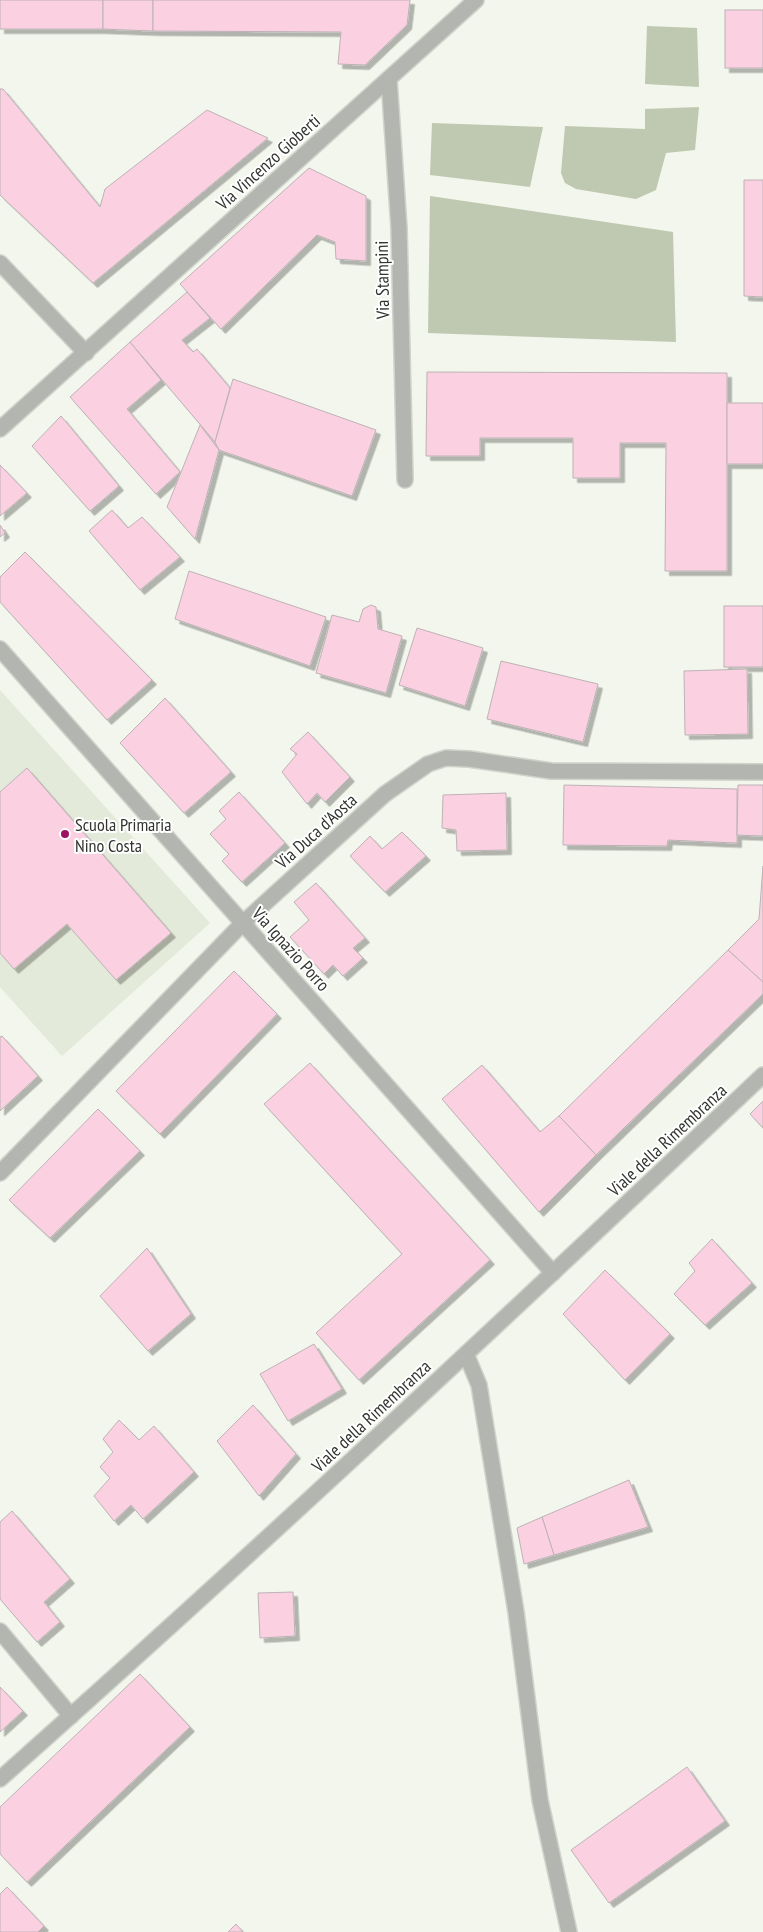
<svg xmlns="http://www.w3.org/2000/svg" width="763" height="1932" font-family="'PT Sans Narrow',sans-serif">
<defs>
<filter id="shadow"><feDropShadow dx="4.5" dy="4.5" stdDeviation="0" flood-color="#0004"/></filter>
</defs>
<rect width="100%" height="100%" fill="#f2f6ec"/>
<!-- built -->
<path fill="#e4ead9" d="M0,690L210,923L62,1056L0,987Z"/>
<!-- green -->
<g fill="#bfc8b0">
<path d="M647,26L697,28L699,87L645,84Z"/>
<path d="M699,107L695,150L666,153L656,190L636,199L576,189L565,183L561,173L565,126L645,129V109Z"/>
<path d="M432,123L543,127L530,187L430,175Z"/>
<path d="M430,196L673,232L676,342L428,333Z"/>
</g>
<!-- building -->
<g fill="#fbd1e2" stroke="#bdb2b6" filter="url(#shadow)">
<rect x="0" y="0" width="103" height="29"/>
<path d="M103,0H153V31L103,29Z"/>
<path d="M153,0H410L407,25L365,65L338,64L341,32L153,31Z"/>
<rect x="725" y="10" width="38" height="58"/>
<path d="M0,89H3L100,207L105,189L207,110L268,138L93,283L0,195Z"/>
<path d="M309,168L366,196V261L336,259L335,242L317,235L221,329L180,284Z"/>
<path d="M744,180H763V297L744,296Z"/>
<path d="M187,292L210,318L182,340L193,352L197,349L230,388L215,442L130,342Z"/>
<path d="M130,342L161,380L127,409L180,472L156,494L70,397Z"/>
<path d="M427,372L727,373V571H665L666,443H620V478H573V438H480V456H426Z"/>
<path d="M233,379L376,430L352,496L219,450L215,442Z"/>
<rect x="727" y="403" width="36" height="61"/>
<path d="M61,416L119,486L90,511L32,446Z"/>
<path d="M200,425L219,450L195,539L167,507Z"/>
<path d="M0,465L27,493L0,516Z"/>
<path d="M112,510L128,528L142,517L180,557L140,590L89,531Z"/>
<path d="M0,525L5,533L0,537Z"/>
<path d="M25,552L152,680L107,720L0,602V577Z"/>
<path d="M189,571L326,617L310,666L175,619Z"/>
<path d="M371,605L376,607L378,629L402,636L386,693L316,673L332,615L359,622L363,609Z"/>
<rect x="724" y="606" width="39" height="61"/>
<path d="M417,628L483,648L465,706L399,685Z"/>
<path d="M501,661L598,684L583,742L487,719Z"/>
<path d="M747,669L748,734L685,735L684,671Z"/>
<path d="M165,698L231,772L184,813L120,743Z"/>
<path d="M308,732L350,777L325,802L317,793L307,804L282,772L297,754L290,749Z"/>
<path d="M27,768L171,933L116,980L67,924L14,969L0,953V792Z"/>
<path d="M564,785L737,789V843L668,840L667,846L563,845Z"/>
<path d="M738,785H763V836L737,835Z"/>
<path d="M239,792L285,843L242,882L222,861L229,854L210,834L226,819L219,811Z"/>
<path d="M506,793L507,850L457,851L456,830L442,828L443,795Z"/>
<path d="M402,832L426,856L385,892L350,856L370,836L382,849Z"/>
<path d="M763,866V982L728,950L759,919Z"/>
<path d="M316,883L365,938L353,948L363,958L343,976L333,965L324,974L290,937L309,920L294,902Z"/>
<path d="M728,950L763,982V994L596,1155L559,1116Z"/>
<path d="M234,971L277,1014L160,1134L116,1091Z"/>
<path d="M2,1036L38,1076L0,1111V1037Z"/>
<path d="M310,1063L490,1260L359,1380L316,1333L402,1254L264,1104Z"/>
<path d="M482,1065L540,1132L559,1116L596,1155L539,1212L442,1099Z"/>
<path d="M763,1101V1128L750,1114Z"/>
<path d="M98,1109L140,1151L50,1238L9,1200Z"/>
<path d="M712,1239L752,1283L705,1325L674,1294L695,1271L689,1263Z"/>
<path d="M147,1248L191,1314L148,1351L100,1296Z"/>
<path d="M605,1270L670,1334L625,1380L563,1314Z"/>
<path d="M314,1344L342,1389L288,1421L260,1374Z"/>
<path d="M253,1405L296,1454L259,1496L217,1441Z"/>
<path d="M119,1420L139,1440L154,1426L194,1472L143,1519L131,1505L114,1521L94,1496L110,1478L100,1467L113,1452L103,1439Z"/>
<path d="M629,1480L648,1527L554,1555L542,1517Z"/>
<path d="M12,1511L70,1579L44,1602L60,1622L37,1642L0,1599V1522Z"/>
<path d="M542,1517L554,1555L524,1564L517,1528Z"/>
<path d="M293,1592L295,1636L260,1638L258,1593Z"/>
<path d="M140,1674L190,1727L27,1882L0,1854V1807Z"/>
<path d="M0,1687L23,1711L0,1732Z"/>
<path d="M687,1767L725,1821L609,1903L571,1850Z"/>
<path d="M7,1887L44,1926L38,1932H0V1894Z"/>
<path d="M236,1924L243,1932H228Z"/>
</g>
<g fill="none" stroke-linecap="round" stroke-linejoin="round">
<defs>
<g id="minor">
<path d="M389,79L399,228L405,480"/>
<path d="M0,263L86,353"/>
<path d="M0,429L476,0"/>
<path d="M0,649L553,1273"/>
<path d="M0,1173L243,923L385,794L428,764L446,758L469,759L551,771L763,772"/>
<path d="M466,1354L479,1385L516,1612L540,1800L569,1932"/>
<path d="M0,1631L71,1716"/>
<path d="M0,1779C259,1549 511,1313 763,1075"/>
</g>
</defs>
<!-- minor casing -->
<use href="#minor" stroke="#cfd3ca" stroke-width="18"/>
<!-- minor -->
<use href="#minor" stroke="#b3b5b0" stroke-width="15"/>
</g>
<!-- markers -->
<circle fill="#9c1363" stroke="#fff" stroke-width="2" cx="65" cy="834" r="5"/>
<g text-anchor="middle" dominant-baseline="central" stroke-width="4" stroke-linejoin="round" paint-order="stroke">
<!-- street labels -->
<g font-size="18" fill="#323430" stroke="#fff">
<text transform="translate(268 162) rotate(-42)">Via Vincenzo Gioberti</text>
<text transform="translate(382 280) rotate(-91)">Via Stampini</text>
<text transform="translate(316 831) rotate(-42)">Via Duca d'Aosta</text>
<text transform="translate(291 949) rotate(48)">Via Ignazio Porro</text>
<text transform="translate(667 1140) rotate(-43)">Viale della Rimembranza</text>
<text transform="translate(371 1416) rotate(-43)">Viale della Rimembranza</text>
</g>
<!-- poi labels -->
<g font-size="18" fill="#323430" stroke="#fff" text-anchor="start">
<text x="75" y="824">Scuola Primaria<tspan x="75" dy="21">Nino Costa</tspan></text>
</g>
</g>
</svg>
